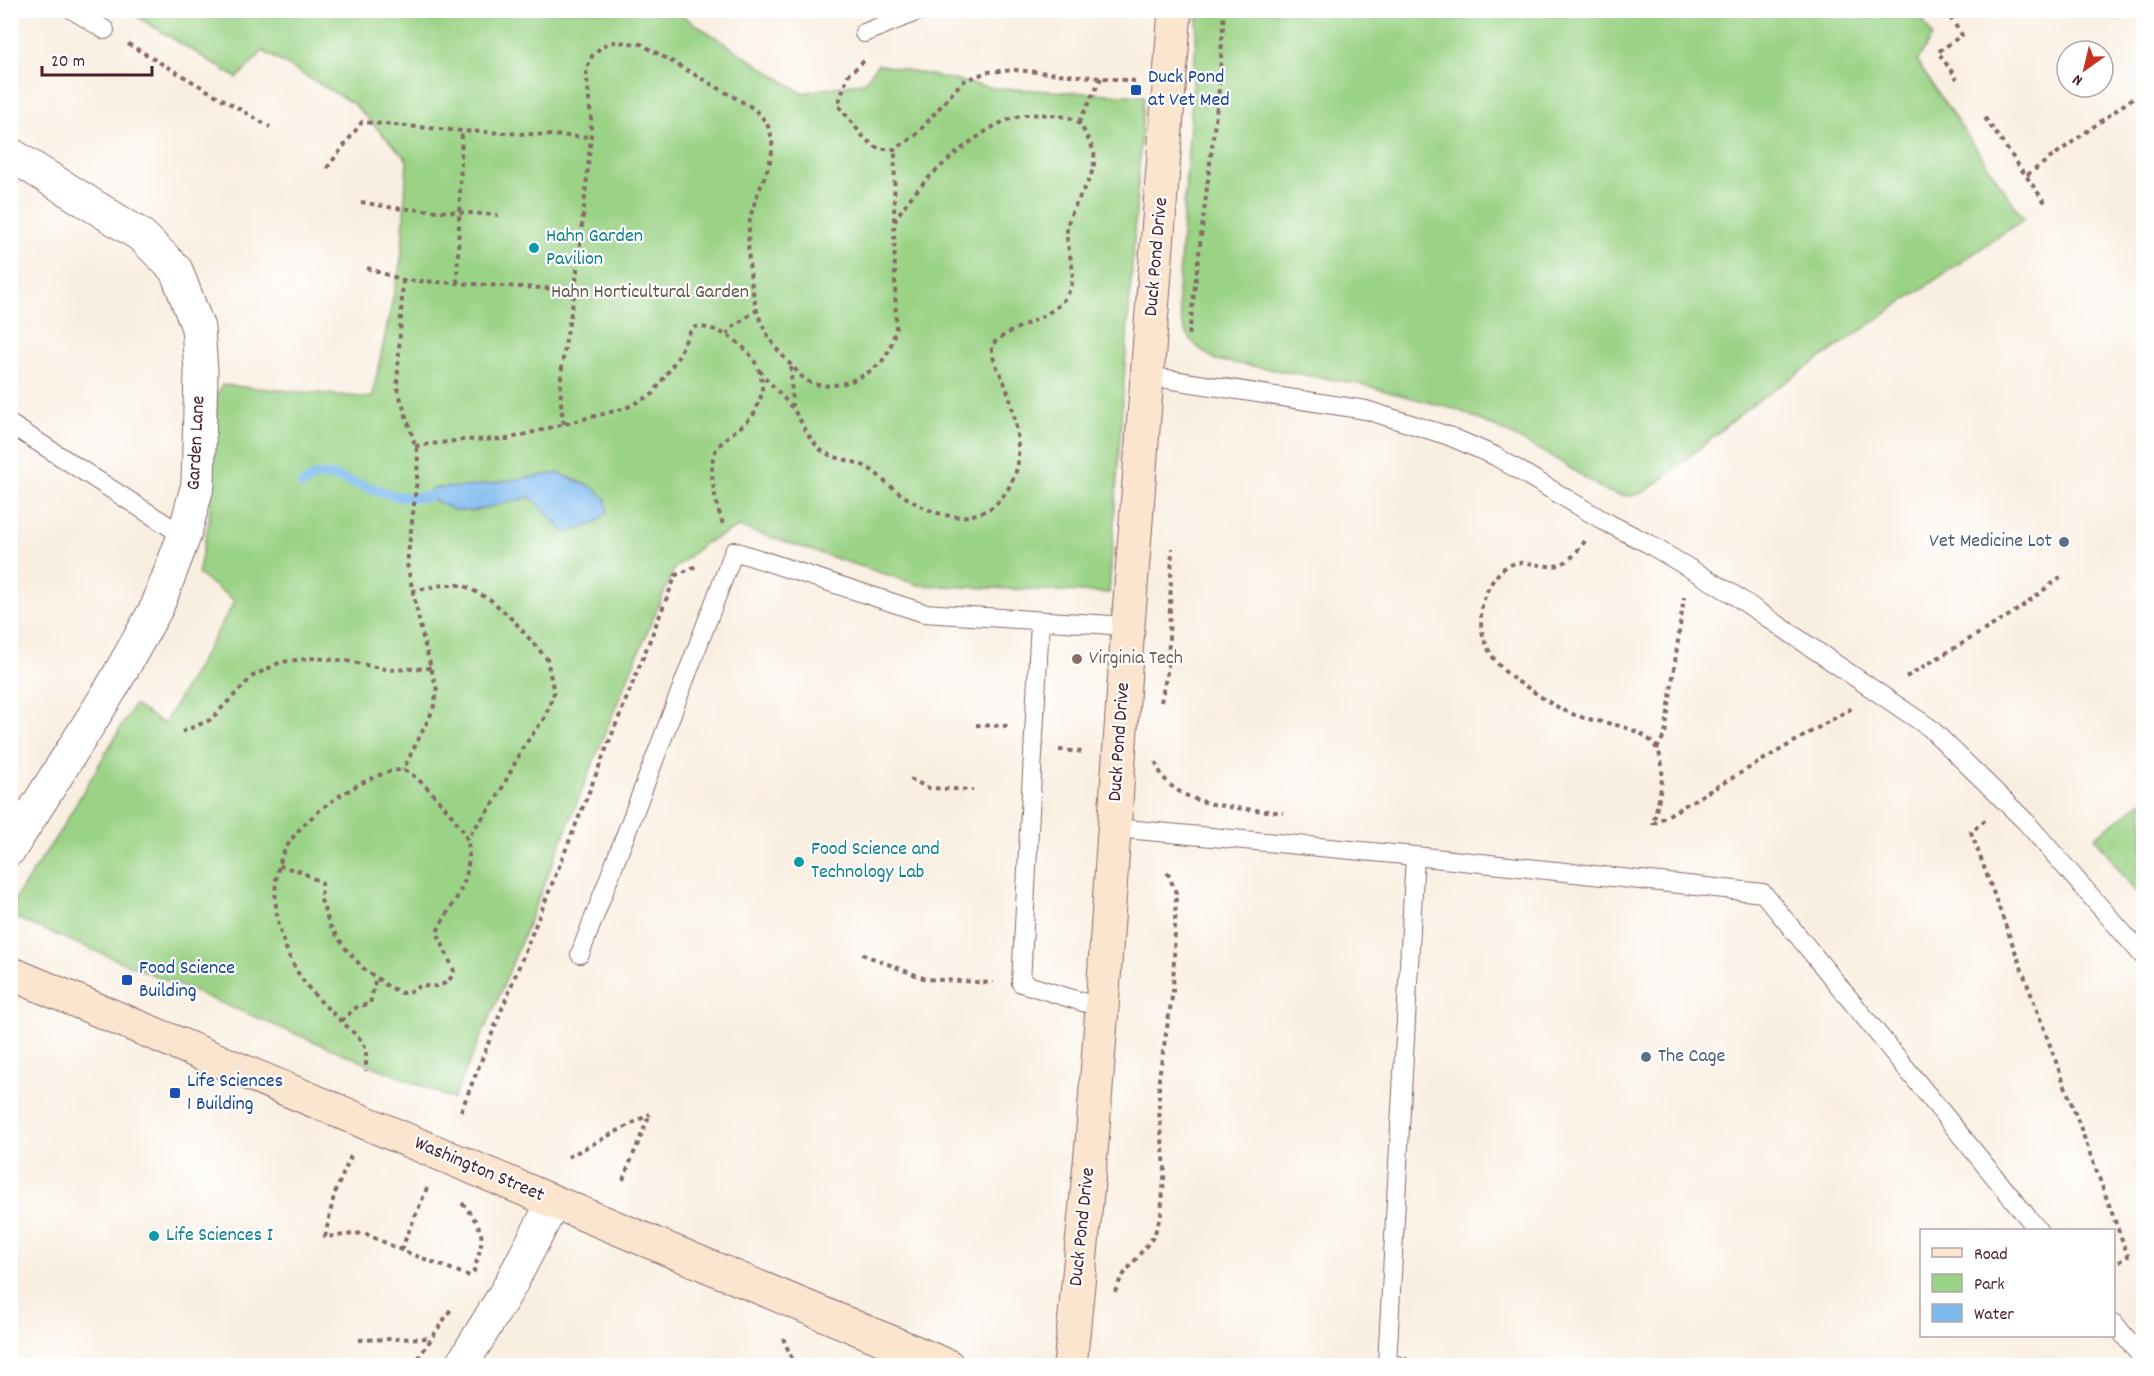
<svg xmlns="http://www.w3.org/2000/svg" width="2154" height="1376" font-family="Dekko,sans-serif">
<rect width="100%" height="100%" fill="#fff"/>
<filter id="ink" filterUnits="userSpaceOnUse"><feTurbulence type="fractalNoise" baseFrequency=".0167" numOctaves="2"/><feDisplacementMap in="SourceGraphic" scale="12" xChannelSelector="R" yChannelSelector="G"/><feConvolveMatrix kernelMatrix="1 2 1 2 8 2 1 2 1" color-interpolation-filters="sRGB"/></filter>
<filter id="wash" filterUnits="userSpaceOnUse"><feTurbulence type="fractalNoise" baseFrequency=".008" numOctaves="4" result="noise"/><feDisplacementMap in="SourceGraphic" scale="24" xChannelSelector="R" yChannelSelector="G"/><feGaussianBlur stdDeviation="1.35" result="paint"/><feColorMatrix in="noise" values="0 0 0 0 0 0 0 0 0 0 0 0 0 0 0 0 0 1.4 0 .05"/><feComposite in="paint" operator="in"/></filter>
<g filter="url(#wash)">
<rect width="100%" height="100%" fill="#f9efe1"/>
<!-- green -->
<g fill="#9bd386" stroke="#727958" stroke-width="1.5">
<path d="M128,11H675L802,93L864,82L878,64L993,88L1144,96L1109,593L919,585L739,527L705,543L674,569L616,706L497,1001L453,1099L11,916V905L62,828L134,705L164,724L235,601L198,574L209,521L216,397L222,385L372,398L402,255L407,160L354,104L263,51L237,78Z"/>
<path d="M1198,11H1918L1932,36L1917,62L2024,219L1749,407L1655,485L1642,493L1629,496L1615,494L1604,490L1556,459L1506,432L1458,410L1359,384L1216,360C1185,342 1180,327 1178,293Z"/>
<path d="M2143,801V902L2095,837Z"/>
</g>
<!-- water -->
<path fill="#7dbaf0" stroke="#646c8e" stroke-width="1.5" d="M558,473L592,487L606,499L607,512L595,523L567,533C553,522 544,508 530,497L473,511L454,510L428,497L432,488L466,487Z"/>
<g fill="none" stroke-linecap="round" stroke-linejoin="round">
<!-- stream -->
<path stroke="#7dbaf0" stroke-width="10" d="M302,485L315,476H332L400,497H428"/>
</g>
</g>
<g filter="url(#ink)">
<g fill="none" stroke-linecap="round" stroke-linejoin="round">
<defs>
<g id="lane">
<path d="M73,10L105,30"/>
<path d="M864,33L921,10"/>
<path d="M1147,376L1366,410L1449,436L1495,456L1604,521L1647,543L1731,593L1930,728L2026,822L2144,957"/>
<path d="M10,424L184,536"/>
<path d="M1040,621L1021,983L1102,1008"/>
<path d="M1115,828L1415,856L1763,893L2038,1230"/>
<path d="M580,954L734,551L924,613L1128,626"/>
<path d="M2114,1323L2144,1360"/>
<path d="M1402,1366L1387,1364L1415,856"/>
</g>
<g id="street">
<path d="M10,154L142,236L176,270L198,328L201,372L198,484L184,536L157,607L111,689L10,849"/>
<path d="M461,1366L508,1289L553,1203"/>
</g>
<g id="secondary">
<path d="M10,973C322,1105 635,1236 948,1366"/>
<path d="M1070,1366L1092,1142L1102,1008L1128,626L1175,10"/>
</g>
</defs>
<!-- lane casing -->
<use href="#lane" stroke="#87686b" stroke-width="20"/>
<!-- street casing -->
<use href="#street" stroke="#87686b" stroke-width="35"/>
<!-- secondary casing -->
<use href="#secondary" stroke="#87686b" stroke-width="35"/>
<!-- path -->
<g stroke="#87686b" stroke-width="4" stroke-dasharray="4.5 4.5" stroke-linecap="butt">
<path d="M1945,10L1962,35L1938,52L1957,79"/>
<path d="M2137,14L2144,23"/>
<path d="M128,44L270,127"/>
<path d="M864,61L848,75L838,105L865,139L879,149H895L915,136L962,82L987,72L1015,70L1136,81"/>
<path d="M1985,118L2046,204"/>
<path d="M1079,122L1101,78"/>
<path d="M327,168L362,122L462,131L591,137"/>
<path d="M2027,175L2144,90"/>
<path d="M361,202L394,208L498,215"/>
<path d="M894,221L895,149"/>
<path d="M367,268L403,280L574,290"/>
<path d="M403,280L397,387L418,454L417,479L407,564L422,634L437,690L433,710L403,770"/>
<path d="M457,283L462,131"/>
<path d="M727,335L731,328L757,310"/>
<path d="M1189,335L1219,89L1224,10"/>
<path d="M791,367L792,407"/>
<path d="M564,424C554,378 569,333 575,288C581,238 586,187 591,137V118L586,70L592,56L602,46L614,42L641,44L753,108C795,144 756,180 750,221C746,248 750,280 756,307C762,331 777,351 794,368C798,372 802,378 807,381C831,393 865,379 882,361C890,352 893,339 896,328L894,224C907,191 975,131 1010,119C1026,113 1042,114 1059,116C1078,118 1080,123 1088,139C1090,143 1093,148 1094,152C1098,178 1073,200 1068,224C1062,247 1082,272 1067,295C1051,321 1012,324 992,345C991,362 1001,372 1006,387C1014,408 1021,447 1017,468C1013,483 1002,502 989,509C954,528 918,508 889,485C882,480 876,472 868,468C854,459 835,461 821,450C808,439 803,423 793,409C783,396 770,384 760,371"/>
<path d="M415,446L463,440L507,439L626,408L653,394L678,357L689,333L695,327C731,325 774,366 759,402C757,406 756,412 753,415C743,428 725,435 716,450C706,467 717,509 724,527"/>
<path d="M1585,541C1578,550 1571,561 1559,565C1538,570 1517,552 1498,574C1471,606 1477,648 1509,675C1515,681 1524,685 1531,690C1545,700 1559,709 1575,715C1598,724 1644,724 1657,749C1669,770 1657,803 1653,825"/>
<path d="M412,591L443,585H463L491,600L514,621L547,659L554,693L545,717L522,749L496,800L467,838"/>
<path d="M1906,677L2013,613L2061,577"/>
<path d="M1161,702L1168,667L1172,548"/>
<path d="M976,725L1008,726"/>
<path d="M182,732L210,720L253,676L281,662L314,658L348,661L389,670L431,668"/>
<path d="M1657,749L1665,734L1684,597"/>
<path d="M1059,750L1085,752"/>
<path d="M1156,762C1170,810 1242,807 1283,813"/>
<path d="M910,779L929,788L973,790"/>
<path d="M1985,820L1971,832L2128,1256L2114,1266"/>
<path d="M1653,824L1852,708"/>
<path d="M279,866L300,871L322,883L321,900L330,926L346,949L363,968L389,987L402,993L415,991L420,985C434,988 449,987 454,971L437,932C446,912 464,892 467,871C469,861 470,848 467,839C462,825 417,771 402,770C384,769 347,790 332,801C313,815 293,832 283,854C265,895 281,954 308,987C323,1006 343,1022 360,1039L366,1048V1071"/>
<path d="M862,954L926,979L993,983"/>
<path d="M341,1021L358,1006L370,1004L376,977"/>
<path d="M461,1111L676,575L699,565"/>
<path d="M351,1156L334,1195L325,1237L364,1233L401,1250L472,1277"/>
<path d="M568,1157L650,1114"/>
<path d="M623,1180L650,1114"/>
<path d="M462,1203C488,1235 484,1236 473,1274"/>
<path d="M401,1250L427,1188"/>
<path d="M1115,1292L1121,1278L1154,1236L1161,1214L1165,1167L1159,1111V1077L1173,991L1176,893L1166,869"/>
<path d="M783,1338L795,1366"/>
<path d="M359,1340L430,1338"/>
<path d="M413,1366L453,1306"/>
</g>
<!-- lane -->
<use href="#lane" stroke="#fff" stroke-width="18"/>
<!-- street -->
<use href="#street" stroke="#fff" stroke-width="33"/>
<!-- secondary -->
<use href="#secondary" stroke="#fbe5cf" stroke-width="33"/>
</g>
</g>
<!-- markers -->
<g fill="#1a4fb4" stroke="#fff" stroke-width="2">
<rect x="1130" y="84" width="12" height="12" rx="3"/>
<rect x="121" y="974" width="12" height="12" rx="3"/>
<rect x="169" y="1087" width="12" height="12" rx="3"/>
</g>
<g fill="#0f9aa8" stroke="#fff" stroke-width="2">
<circle cx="534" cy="248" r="6"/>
<circle cx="799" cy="862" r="6"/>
<circle cx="154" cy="1236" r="6"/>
</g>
<g fill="#5c6f8a" stroke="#fff" stroke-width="2">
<circle cx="2064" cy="542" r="6"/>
<circle cx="1646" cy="1057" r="6"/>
</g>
<circle fill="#8d6e63" stroke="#fff" stroke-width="2" cx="1077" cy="659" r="6"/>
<g text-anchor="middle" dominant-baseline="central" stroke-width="4.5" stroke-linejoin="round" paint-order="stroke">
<!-- transit labels -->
<g font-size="20" fill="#164399" stroke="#fff" text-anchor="start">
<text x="1148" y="78">Duck Pond<tspan x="1148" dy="23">at Vet Med</tspan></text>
<text x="139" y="969">Food Science<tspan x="139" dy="23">Building</tspan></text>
<text x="187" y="1082">Life Sciences<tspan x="187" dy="23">1 Building</tspan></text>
</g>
<!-- culture labels -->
<g font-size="20" fill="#0d838f" stroke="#fff" text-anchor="start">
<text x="546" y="237">Hahn Garden<tspan x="546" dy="23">Pavilion</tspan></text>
<text x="811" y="850">Food Science and<tspan x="811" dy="23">Technology Lab</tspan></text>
<text x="166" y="1236">Life Sciences I</text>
</g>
<!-- street labels -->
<g font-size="20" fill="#4a1f2b" stroke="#fff">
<text transform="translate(1157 257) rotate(-85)">Duck Pond Drive</text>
<text transform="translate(197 443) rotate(-87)">Garden Lane</text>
<text transform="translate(1120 742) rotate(-86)">Duck Pond Drive</text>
<text transform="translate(479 1170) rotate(23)">Washington Street</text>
<text transform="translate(1083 1227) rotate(-84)">Duck Pond Drive</text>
</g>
<!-- park labels -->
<g font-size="20" fill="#625546" stroke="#fff">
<text x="650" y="293">Hahn Horticultural Garden</text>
</g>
<!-- service labels -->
<g font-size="20" fill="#4e5e75" stroke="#fff" text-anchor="end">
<text x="2052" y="542">Vet Medicine Lot</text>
<text x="1658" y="1057" text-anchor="start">The Cage</text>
</g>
<!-- education labels -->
<g font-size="20" fill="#785e54" stroke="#fff" text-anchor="start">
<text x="1089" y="659">Virginia Tech</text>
</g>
</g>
<!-- margin -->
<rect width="2154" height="1376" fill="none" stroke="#fff" stroke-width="36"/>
<!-- legend -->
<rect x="1920" y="1229" width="195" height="108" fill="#ffffff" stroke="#b7a5aa" stroke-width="1.5"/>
<rect x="1932" y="1248" width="30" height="9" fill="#fbe5cf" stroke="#b7a5aa" stroke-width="1.5"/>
<text x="1974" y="1259" font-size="18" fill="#4a1f2b">Road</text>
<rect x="1932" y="1274" width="30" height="18" fill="#9bd386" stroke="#b7a5aa" stroke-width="1.5"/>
<text x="1974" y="1289" font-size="18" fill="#4a1f2b">Park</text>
<rect x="1932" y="1304" width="30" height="18" fill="#7dbaf0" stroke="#b7a5aa" stroke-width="1.5"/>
<text x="1974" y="1319" font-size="18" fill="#4a1f2b">Water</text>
<!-- north arrow -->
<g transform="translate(2085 69) rotate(214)"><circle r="28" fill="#ffffff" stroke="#b7a5aa" stroke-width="1.5"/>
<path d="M0-4.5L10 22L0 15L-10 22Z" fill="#c8321e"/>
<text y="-9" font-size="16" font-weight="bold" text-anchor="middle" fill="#4a1f2b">N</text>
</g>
<!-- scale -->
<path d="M42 66v9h110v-9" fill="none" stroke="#4a1f2b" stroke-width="3"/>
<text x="51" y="66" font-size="18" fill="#4a1f2b" stroke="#ffffff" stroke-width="4.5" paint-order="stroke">20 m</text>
</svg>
